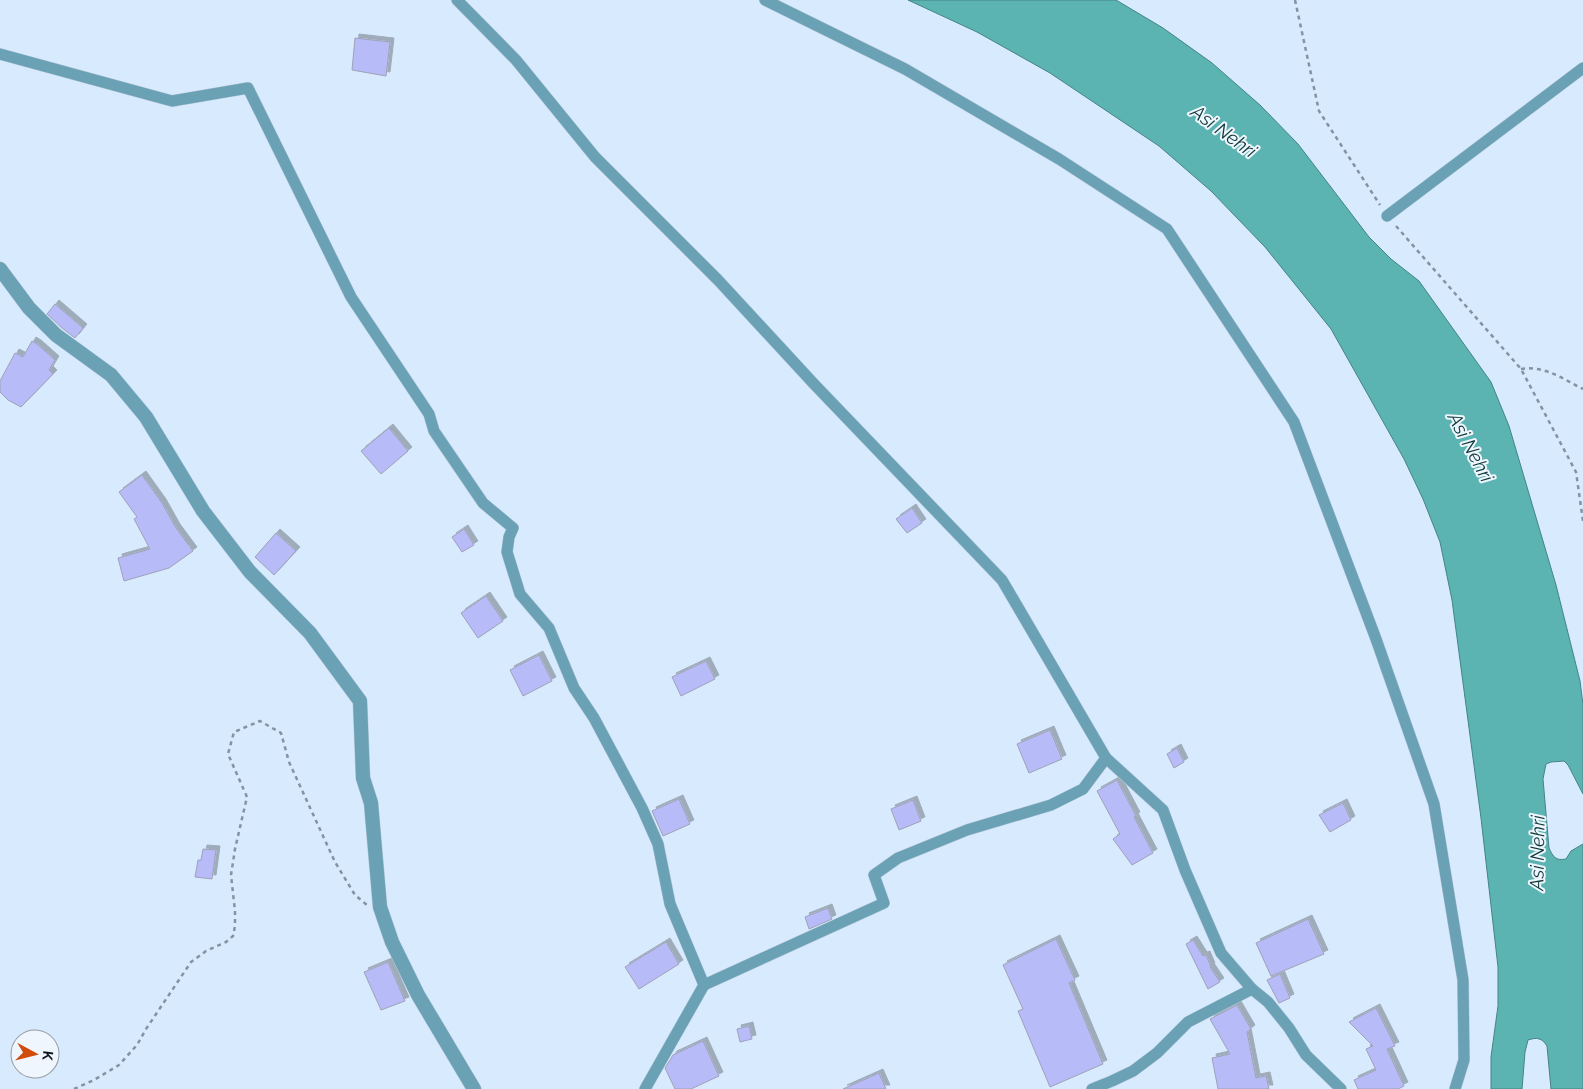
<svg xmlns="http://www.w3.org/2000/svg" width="1583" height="1089" font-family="Raleway,sans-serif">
<defs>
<filter id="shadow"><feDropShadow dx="4" dy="-4" stdDeviation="0" flood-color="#0004"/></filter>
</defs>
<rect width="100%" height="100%" fill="#d8eafe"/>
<!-- water -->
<path fill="#5cb4b2" stroke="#458485" d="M908,0H1116L1163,28L1212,63L1260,105L1298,144L1369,237L1391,259L1419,281L1491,382L1509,426L1556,585L1580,681L1583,705V794L1568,765L1564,761L1551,762L1546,764L1543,779L1549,848C1553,857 1556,861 1566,859L1571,851L1583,844V1089H1551L1547,1046C1542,1038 1537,1037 1528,1040L1525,1052L1522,1089H1491V1057L1498,1006V967L1481,818L1452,600L1440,542L1423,499L1404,459L1331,329L1265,247L1211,191L1159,146L1050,73L977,32Z"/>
<!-- building -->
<g fill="#b7bbf7" stroke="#9fa1b8" filter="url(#shadow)">
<path d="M355,38L390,42L386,76L352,70Z"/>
<path d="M55,304L83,328L75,338L62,328L47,314Z"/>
<path d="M32,341L37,344L55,360L49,370L53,374L21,407L8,400L0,392V381L15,353L23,357Z"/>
<path d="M389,428L408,451L381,474L361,451Z"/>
<path d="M142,475L162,503L176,528L193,551L169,568L124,581L118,558L150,549L134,519L137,517L119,492Z"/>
<path d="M912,508L922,523L907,533L896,519Z"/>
<path d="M464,529L474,545L462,552L452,537Z"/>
<path d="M276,533L296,551L274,575L255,557Z"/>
<path d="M486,596L503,621L478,638L461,613Z"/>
<path d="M539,655L552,681L523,696L510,670Z"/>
<path d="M706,661L715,679L681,696L672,677Z"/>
<path d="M1050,730L1062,759L1029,773L1017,744Z"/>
<path d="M1177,748L1184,762L1174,768L1167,754Z"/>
<path d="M1117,780L1136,816L1134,817L1153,853L1132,865L1113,839L1120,834L1097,791Z"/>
<path d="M679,799L690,824L663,836L652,811Z"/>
<path d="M913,800L921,821L899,830L891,809Z"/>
<path d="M1343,803L1351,820L1330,832L1319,815Z"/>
<path d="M203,849L216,850L212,879L195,877L198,860H201Z"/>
<path d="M828,908L832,919L809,929L805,917Z"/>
<path d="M1308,919L1324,954L1271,976L1256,943Z"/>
<path d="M1056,939L1075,980L1069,983L1103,1064L1050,1087L1018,1011L1023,1009L1003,965Z"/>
<path d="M1193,940L1203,956L1206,955L1211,967H1210L1220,982L1208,989L1186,944Z"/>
<path d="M666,942L679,964L639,989L625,967Z"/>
<path d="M388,962L405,1001L381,1010L364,972Z"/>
<path d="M1280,974L1290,998L1279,1003L1267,980Z"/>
<path d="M1237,1005L1251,1029L1247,1032L1256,1078L1266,1076L1269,1089H1218L1212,1058L1230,1054L1210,1019Z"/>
<path d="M1376,1008L1395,1046L1387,1049L1404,1086L1398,1089H1358L1354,1080L1376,1070L1366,1049L1373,1046L1349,1022Z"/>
<path d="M749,1026L752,1039L740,1042L737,1029Z"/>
<path d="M703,1041L719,1076L691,1089H675L665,1068L673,1055Z"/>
<path d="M879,1073L886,1089H843Z"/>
</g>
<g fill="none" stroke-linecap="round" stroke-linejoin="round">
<defs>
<g id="minor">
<path d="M457,0L516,60L595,157L718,280L814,384L1002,580L1106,758L1083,789L1051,805L967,830L898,858L874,875L884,903L704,985L645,1089"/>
<path d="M765,0L905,69L1059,159L1167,229L1294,422L1376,639L1434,804L1463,980L1464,1060L1455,1089"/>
<path d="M0,54L172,101L248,88L351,297L429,414L434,431L483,503L513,528L509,537L507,552L520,594L549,628L574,688L594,718L642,808L658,844L670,904L704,985"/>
<path d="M1387,216L1583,68"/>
<path d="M1106,758L1163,810L1185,870L1221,953L1252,989L1268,1002L1289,1028L1306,1055L1341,1089"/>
<path d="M1092,1089L1112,1081L1133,1071L1157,1053L1188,1022L1252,989"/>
</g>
<path id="tertiary" d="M0,269L29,308L56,335L111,375L146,417L203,511L250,572L310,633L360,701L363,778L371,803L380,907L392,942L418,995L474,1089"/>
</defs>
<!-- minor casing -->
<use href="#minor" stroke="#b8c8da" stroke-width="12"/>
<!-- tertiary casing -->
<use href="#tertiary" stroke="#b8c8da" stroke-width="15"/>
<!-- path -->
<g stroke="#8592a0" stroke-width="2.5" stroke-dasharray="4 4" stroke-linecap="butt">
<path d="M1295,0L1319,111L1380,205"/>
<path d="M1396,226L1521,369L1576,472L1583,521"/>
<path d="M1521,369C1544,365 1563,379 1583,389"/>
<path d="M74,1089L94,1080L119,1065L137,1045L146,1029L191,962L206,951L226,942L233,936L235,926V911L231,875L235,849L247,797L228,754L234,732L260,721L281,733L289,762L335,862L355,895L367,905"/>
</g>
<!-- minor -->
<use href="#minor" stroke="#6aa1b5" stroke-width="11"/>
<!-- tertiary -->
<use href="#tertiary" stroke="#6aa1b5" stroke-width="14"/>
</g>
<g text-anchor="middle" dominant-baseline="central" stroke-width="4" stroke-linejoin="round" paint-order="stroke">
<!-- water labels -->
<g font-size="19" font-style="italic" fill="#0f3a39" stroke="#eff6fe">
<text transform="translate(1224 131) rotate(36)">Asi Nehri</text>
<text transform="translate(1471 447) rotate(62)">Asi Nehri</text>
<text transform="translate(1537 853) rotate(-89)">Asi Nehri</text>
</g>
</g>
<!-- north arrow -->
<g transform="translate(35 1054) rotate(97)"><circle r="24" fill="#eff6fe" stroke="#959ca3"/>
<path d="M0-4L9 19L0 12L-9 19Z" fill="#d14b0d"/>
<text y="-8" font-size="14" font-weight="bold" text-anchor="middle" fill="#0e141b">K</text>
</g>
</svg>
